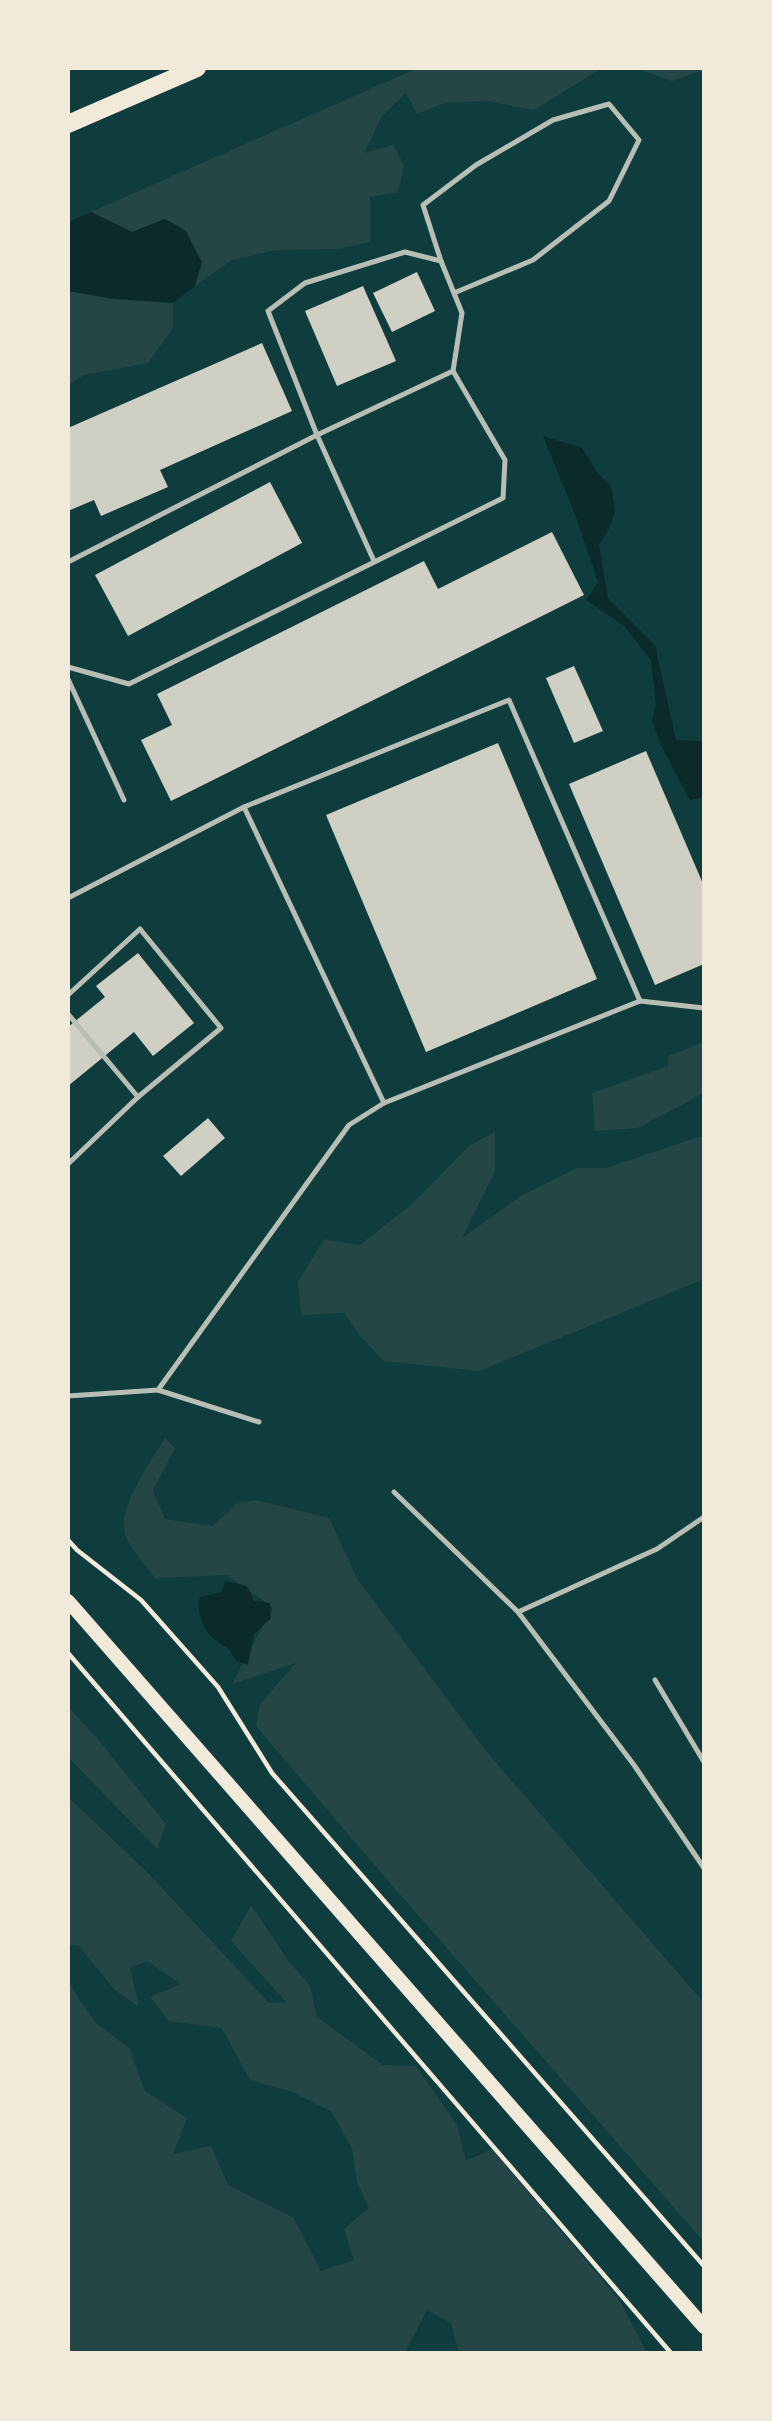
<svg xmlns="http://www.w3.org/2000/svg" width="772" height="2421" font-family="Overpass,sans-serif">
<rect width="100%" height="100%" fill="#0f3d3e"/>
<!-- green -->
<g fill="#244646">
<path d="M418,68H602L534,110L488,101L444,103L417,114L406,93L382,116L364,153L393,145L404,165L398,192L370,197V242L337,249L276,250L232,260L195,286L202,262L165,219L132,232L91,212Z"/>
<path d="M636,68H704V70L672,81Z"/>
<path d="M68,291L115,299L173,303V328L148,363L84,375L68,385Z"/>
<path d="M704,1042V1093L638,1128L595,1131L592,1093L668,1066V1056Z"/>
<path d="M495,1132V1171L462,1238L521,1196L577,1168H606L704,1135V1279L479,1371L384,1361L362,1338L344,1313L301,1315L298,1282L324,1239L360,1245L412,1204L469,1146Z"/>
<path d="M165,1438L175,1448L153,1490L165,1519L213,1526L237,1503L256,1500L329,1518L358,1580L486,1751L704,2003V2242L376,1867L256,1726L260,1704L296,1663L232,1684L273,1607L226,1575L155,1578C146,1565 132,1551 126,1537C115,1511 151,1461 165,1438Z"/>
<path d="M68,1707L96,1737L166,1824L157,1849L68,1757Z"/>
<path d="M68,1797L148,1873L269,2003L286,2002L231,1941L251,1905L287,1959L310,1986L317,2017L383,2065L416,2066L457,2125L466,2161L492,2149L620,2301L647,2353H459L451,2323L427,2310L405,2353H68V1978L74,1992L96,2023L129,2048L145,2091L187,2118L173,2154L211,2146L228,2185L294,2218L321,2271L354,2260L344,2229L369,2208L357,2182L352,2148L331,2111L293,2092L250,2080L222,2028L169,2021L150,1997L181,1984L147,1961L130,1968L139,2007L115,1990L78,1945H68Z"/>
</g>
<!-- water -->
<g fill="#0a2a2b">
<path d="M91,212L132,232L165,219L185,230L202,262L195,286L173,303L115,299L68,291V222Z"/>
<path d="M543,436L582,448L597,472L612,488L615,512L609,529L599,545L608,598L655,645L676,740L700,741L704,738V797L690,800L661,746L652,721L656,704L651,660L624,626L586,600L598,582L576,517Z"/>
<path d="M225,1581L247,1586L254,1601L270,1603L271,1618L254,1634L248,1665L236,1661C227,1641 220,1647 209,1634C201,1626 197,1607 200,1597L222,1592Z"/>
</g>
<!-- building -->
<g fill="#cfcfc3">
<path d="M417,272L435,311L392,332L373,293Z"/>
<path d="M363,286L396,361L337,386L305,311Z"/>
<path d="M262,343L292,411L160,470L168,487L101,516L94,500L68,511V428Z"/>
<path d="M270,482L302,543L128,636L95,575Z"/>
<path d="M552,532L584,595L171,801L141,740L172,725L157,694L424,561L438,589Z"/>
<path d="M574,666L603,731L574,743L546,678Z"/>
<path d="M498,743L597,979L426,1052L326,815Z"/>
<path d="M646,751L704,886V964L655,985L569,784Z"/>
<path d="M138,953L194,1023L153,1056L134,1032L68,1086V1027L105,997L96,986Z"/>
<path d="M208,1118L225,1138L181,1176L163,1156Z"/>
</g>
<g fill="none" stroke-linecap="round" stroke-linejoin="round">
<!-- path -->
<g stroke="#f1e9da" stroke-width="4.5">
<path d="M68,1540L77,1550L141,1600L218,1687L272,1773L704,2266"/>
<path d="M68,1653L671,2353"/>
</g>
<!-- service -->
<g stroke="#b8beb3" stroke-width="5">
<path d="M374,561L317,435L268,311L305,283L405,252L441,261"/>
<path d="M68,562L317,435L453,371"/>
<path d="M68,667L129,684L503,498L505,460L453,371L462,313L441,261L423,205L476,165L553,120L609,104L639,140L609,201L533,260L454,293"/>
<path d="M68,679L124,800"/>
<path d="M244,807L384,1103"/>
<path d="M68,898L244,807L509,700L640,1001L384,1103L349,1125L158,1390L68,1396"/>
<path d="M68,995L140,929L221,1028L138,1097"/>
<path d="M640,1001L704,1008"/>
<path d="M68,1014L138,1097L68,1164"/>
<path d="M158,1390L259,1422"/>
<path d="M394,1492L518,1612L634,1765L704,1868"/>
<path d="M518,1612L657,1549L704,1517"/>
<path d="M655,1680L704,1762"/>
</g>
<!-- secondary -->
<path stroke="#f1e9da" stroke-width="14" d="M68,1601L704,2327"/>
<!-- primary -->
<path stroke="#f1e9da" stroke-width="18" d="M68,124L197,68"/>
</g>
<!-- border -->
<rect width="772" height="2421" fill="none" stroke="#f1e9da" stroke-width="140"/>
</svg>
